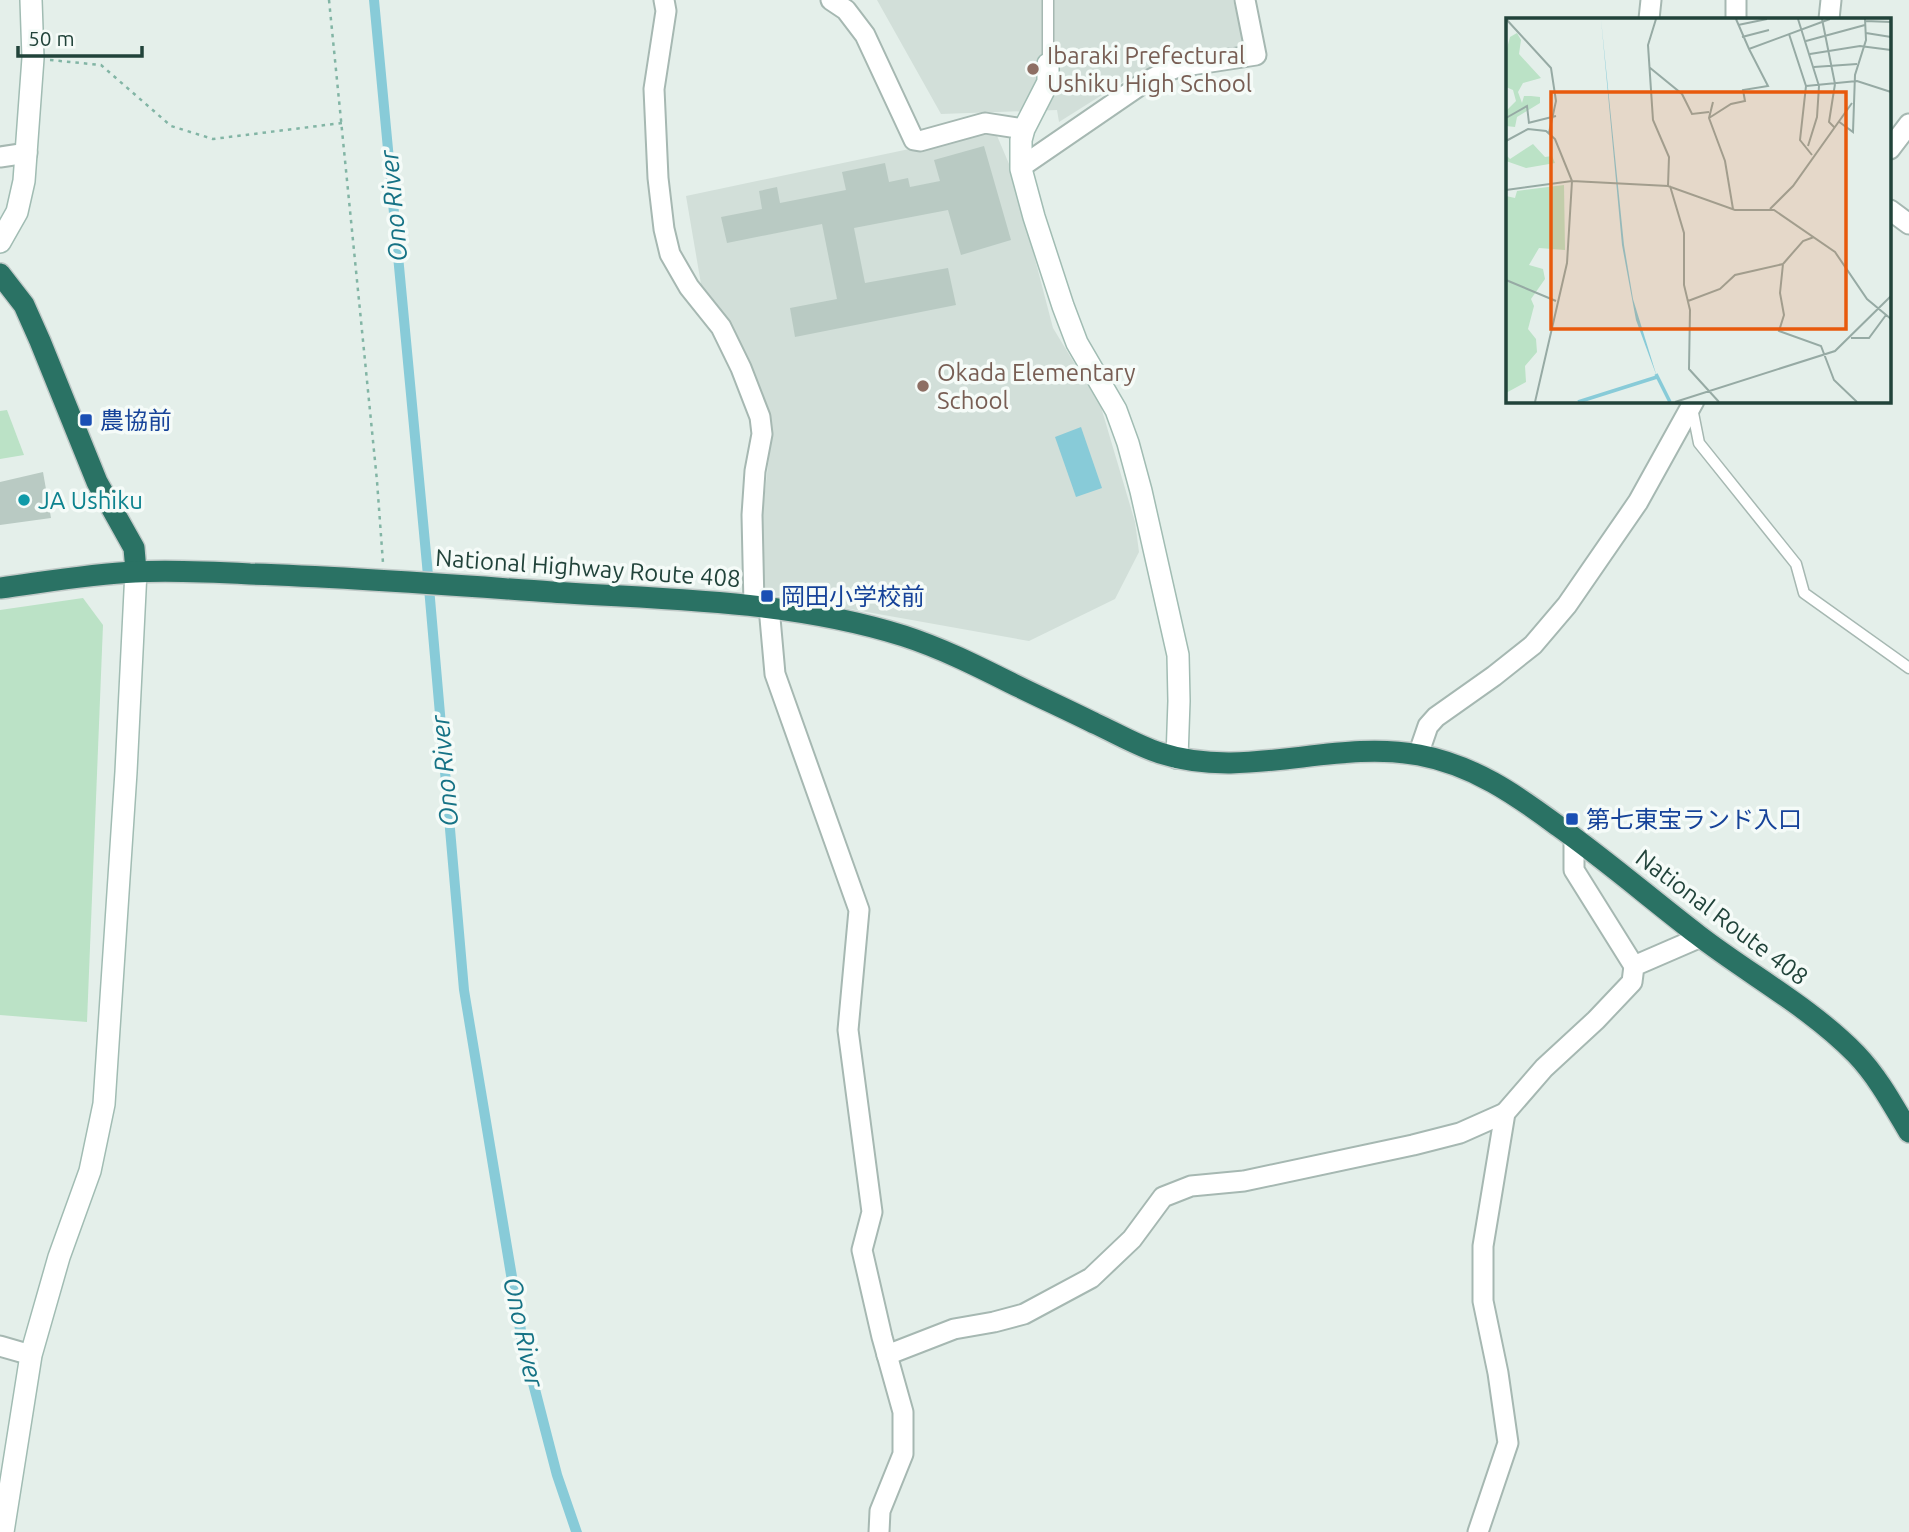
<svg xmlns="http://www.w3.org/2000/svg" width="1909" height="1532" font-family="Ubuntu,'Noto Sans JP',sans-serif">
<rect width="100%" height="100%" fill="#e4efea"/>
<!-- built -->
<g fill="#d2dfd9">
<path d="M877,0H1233L1246,47L1172,59L1129,78L1059,122L1057,110L941,114Z"/>
<path d="M995,131L1012,171L1053,328L1101,407L1135,522L1139,552L1115,599L1029,641L761,593V527L772,430L750,366L701,284L686,196Z"/>
</g>
<!-- green -->
<g fill="#bbe2c6">
<path d="M7,410L24,455L0,459V411Z"/>
<path d="M83,598L103,625L87,1022L0,1015V610Z"/>
</g>
<!-- water -->
<g fill="#88cbd8">
<path d="M369,0H379L432,564L469,990L528,1342L562,1474L582,1532H571L552,1476L517,1342L459,990L422,565Z"/>
<path d="M1081,427L1102,488L1076,497L1055,437Z"/>
</g>
<!-- building -->
<g fill="#b9cac3">
<path d="M984,146L1011,240L961,255L948,210L854,228L865,283L948,268L956,305L795,337L790,308L837,299L822,224L727,243L721,217L762,209L759,191L777,187L780,203L846,190L842,172L885,163L889,182L908,178L910,187L940,181L934,160Z"/>
<path d="M43,472L51,518L0,525V482Z"/>
</g>
<g fill="none" stroke-linecap="round" stroke-linejoin="round">
<defs>
<g id="lane">
<path d="M1048,0V64"/>
<path d="M1692,408L1699,443L1796,564L1804,593L1909,668"/>
</g>
<g id="street">
<path d="M664,0L666,11L654,89L658,178L664,229L670,254L689,287L721,327L741,368L760,417L762,434L755,471L752,515L754,605"/>
<path d="M831,0L846,10L865,35L914,140L920,141L985,123L1024,129"/>
<path d="M1649,19L1651,0"/>
<path d="M1736,19V0"/>
<path d="M1829,19L1831,0"/>
<path d="M1890,149L1909,124"/>
<path d="M0,157L27,153"/>
<path d="M1021,167L1142,84L1163,73L1178,67L1256,55L1245,0"/>
<path d="M1890,210L1909,224"/>
<path d="M769,607L775,674L859,910L848,1030L872,1212L862,1250L882,1337L903,1412V1454L880,1511L879,1532"/>
<path d="M1418,755L1428,726L1436,717L1494,676L1533,645L1567,605L1638,502L1694,401"/>
<path d="M1574,838V870L1634,966"/>
<path d="M0,1346L31,1355"/>
<path d="M887,1355L954,1329L994,1322L1024,1314L1091,1278L1132,1239L1163,1197L1191,1186L1244,1181L1413,1145L1460,1133L1505,1113"/>
<path d="M1478,1532L1508,1443L1498,1373L1483,1301V1246L1505,1113L1544,1068L1596,1020L1632,982L1634,966L1701,937"/>
</g>
<g id="secondary">
<path d="M1048,64V82L1024,129L1021,140V169L1034,217L1063,306L1077,343L1116,410L1128,443L1141,491L1178,655L1179,701L1177,758"/>
<path d="M0,242L17,212L24,181L33,58L31,0"/>
<path d="M3,1532L31,1355L59,1257L90,1171L104,1104L126,772L136,571"/>
</g>
<g id="highway">
<path d="M0,274L24,305L40,341L97,482L134,548L136,571"/>
<path d="M0,588C45,582 90,574 135,572C173,570 212,572 250,574C351,577 452,585 552,592C670,600 790,600 904,636C941,648 975,665 1009,682C1037,696 1066,709 1094,723C1116,733 1138,746 1160,753C1246,781 1333,739 1419,755C1473,765 1515,794 1558,826C1606,860 1651,899 1698,935C1750,975 1810,1007 1856,1054C1878,1077 1893,1105 1909,1132"/>
</g>
</defs>
<!-- lane casing -->
<use href="#lane" stroke="#a6b8b2" stroke-width="13"/>
<!-- street casing -->
<use href="#street" stroke="#a6b8b2" stroke-width="23"/>
<!-- secondary casing -->
<use href="#secondary" stroke="#a1bcb3" stroke-width="24"/>
<!-- highway casing -->
<use href="#highway" stroke="#c1cac8" stroke-width="24"/>
<!-- path -->
<g stroke="#82b5a5" stroke-width="2.5" stroke-dasharray="3.5 5" stroke-linecap="butt">
<path d="M329,0L377,481L383,563"/>
<path d="M50,60L101,65L171,126L213,139L342,123"/>
</g>
<!-- lane -->
<use href="#lane" stroke="#fff" stroke-width="10"/>
<!-- street -->
<use href="#street" stroke="#fff" stroke-width="19"/>
<!-- secondary -->
<use href="#secondary" stroke="#fff" stroke-width="21"/>
<!-- highway -->
<use href="#highway" stroke="#2a7264" stroke-width="21"/>
</g>
<!-- markers -->
<g fill="#8d6e63" stroke="#f5fbf8" stroke-width="2.5">
<circle cx="1033" cy="69" r="7"/>
<circle cx="923" cy="386" r="7"/>
</g>
<g fill="#1a4fb4" stroke="#f5fbf8" stroke-width="2.5">
<rect x="79" y="413" width="14" height="14" rx="3.5"/>
<rect x="760" y="589" width="14" height="14" rx="3.5"/>
<rect x="1565" y="812" width="14" height="14" rx="3.5"/>
</g>
<circle fill="#0f9aa8" stroke="#f5fbf8" stroke-width="2.5" cx="24" cy="500" r="7"/>
<g text-anchor="middle" dominant-baseline="central" stroke-width="7" stroke-linejoin="round" paint-order="stroke">
<!-- education labels -->
<g font-size="24" fill="#785e54" stroke="#f5fbf8" text-anchor="start">
<text x="1047" y="55">Ibaraki Prefectural<tspan x="1047" dy="28">Ushiku High School</tspan></text>
<text x="937" y="372">Okada Elementary<tspan x="937" dy="28">School</tspan></text>
</g>
<!-- transit labels -->
<g font-size="24" fill="#164399" stroke="#f5fbf8" text-anchor="start">
<text x="100" y="420">農協前</text>
<text x="781" y="596">岡田小学校前</text>
<text x="1586" y="819">第七東宝ランド入口</text>
</g>
<!-- culture labels -->
<g font-size="24" fill="#0d838f" stroke="#f5fbf8" text-anchor="start">
<text x="38" y="500">JA Ushiku</text>
</g>
<!-- street labels -->
<g font-size="24" fill="#21433a" stroke="#f5fbf8">
<text transform="translate(588 568) rotate(4)">National Highway Route 408</text>
<text transform="translate(1722 917) rotate(37)">National Route 408</text>
</g>
<!-- water labels -->
<g font-size="26" font-style="italic" fill="#157285" stroke="#f5fbf8">
<text transform="translate(393 206) rotate(-95)">Ono River</text>
<text transform="translate(444 771) rotate(-95)">Ono River</text>
<text transform="translate(524 1332) rotate(78)">Ono River</text>
</g>
</g>
<!-- overview -->
<g transform="translate(1506 18)">
<rect width="385" height="385" fill="#e4efea"/>
<path d="M11,15L15,22L13,36L35,60L17,65L12,74L16,85L18,78H25L34,79V85L11,99L9,109L0,108V93L10,83L7,72L0,69V34L4,19ZM27,126L39,139L46,138L49,145L20,150L0,143V137L4,141ZM58,167L59,232L33,230L23,247L37,251L39,261L25,281L28,288L22,311L30,321L31,334L19,348L20,364L0,375V178L9,180L11,173Z" fill="#bbe2c6"/>
<path d="M95,1L118,227L127,281L151,359L130,302L116,227Z" fill="#88cbd8"/>
<path fill="none" stroke="#88cbd8" stroke-width="3.5" d="M150,356L164,384M72,384L151,359"/>
<path fill="none" stroke="#96aaa4" stroke-width="2" d="M0,1L45,50L50,83L43,115M150,1L142,27L147,102L163,139L162,168M230,1L243,31L324,1M292,1L313,68L311,99L302,128M316,1L329,66L323,104L328,109M359,3L385,4M232,7L261,1M360,15L385,19M283,16L300,68L294,122L306,137M236,19L263,12M300,23L359,7M304,36L354,28L385,32M143,49L176,76L186,96L203,94M308,49L351,46M300,68L351,63L385,74M207,84L203,100L219,143L227,191M0,100L21,88L23,105M203,100L225,86L239,83L237,72L262,68L243,31M332,103L347,114L349,57L360,22L359,1M22,105L50,98M0,123L22,111L40,113L49,121L66,163M164,168L178,215V267L184,292L183,351L213,384M0,172L66,163L162,168L229,192H268L329,234L361,281L385,301M264,191L287,168L346,85M277,246L274,275L278,297L273,313L315,328L328,362L351,384M0,262L50,283M182,283L214,271L229,257L277,246L297,223L308,219M345,320H363L380,297M29,384L61,245L66,163M169,384L329,333L385,278"/>
<path fill="#e8590c" fill-opacity="0.15" stroke="#e8590c" stroke-width="3.5" d="M45,74H340V311H45Z"/>
<rect width="385" height="385" fill="none" stroke="#21433a" stroke-width="3.5"/>
</g>
<!-- scale -->
<path d="M18 46v10h124v-10" fill="none" stroke="#21433a" stroke-width="3.5"/>
<text x="28" y="46" font-size="21" fill="#21433a" stroke="#f5fbf8" stroke-width="5" paint-order="stroke">50 m</text>
</svg>
